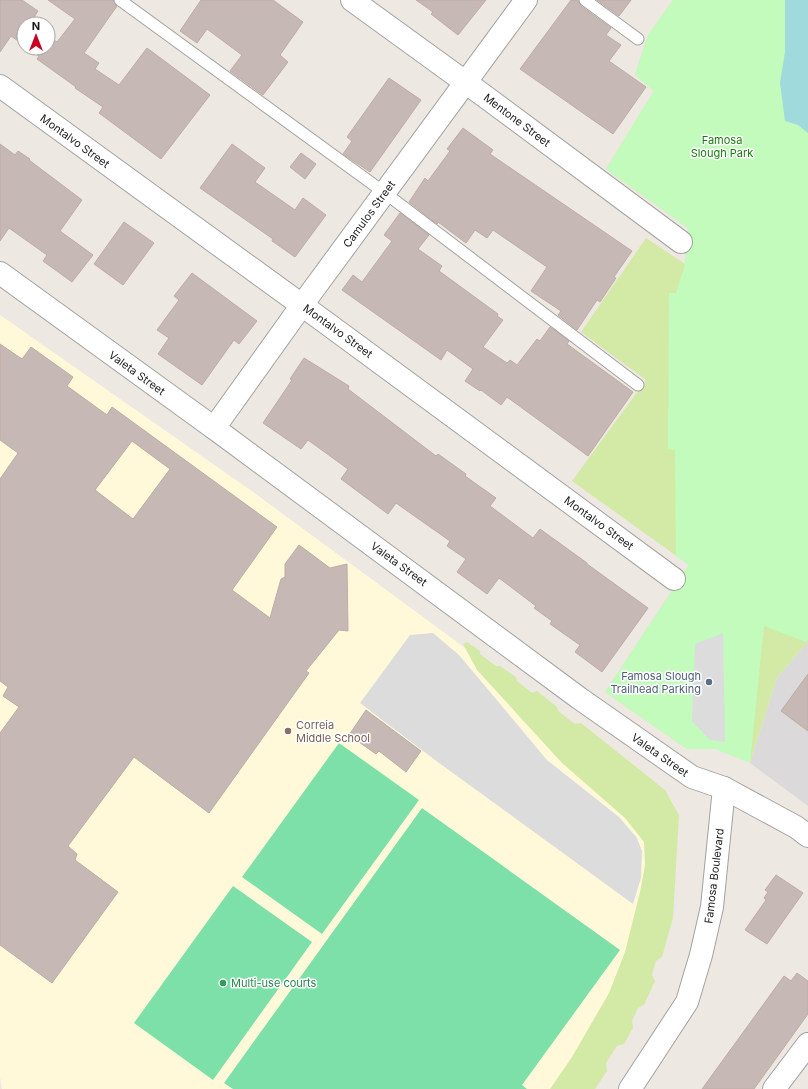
<svg xmlns="http://www.w3.org/2000/svg" width="808" height="1089" font-family="Inter,sans-serif">
<rect width="100%" height="100%" fill="#eee8e2"/>
<!-- residential -->
<path fill="#dbd9da" d="M808,641V806L750,763L777,678Z"/>
<!-- education -->
<path fill="#fff9da" d="M0,315L253,492L510,681L671,804L585,1089H2L0,1077Z"/>
<!-- grass -->
<g fill="#d3eaa6">
<path d="M673,0L808,412V641L777,678L750,763L738,749L703,732L687,749L605,692L689,565L572,481L646,380L581,332L646,238L685,264L688,228L606,169L654,91L635,75L648,35Z"/>
<path d="M467,642L480,651V654L496,666H500L516,677L517,681L532,693L537,691L557,707L558,711L575,724L581,723L665,790L679,815L673,918L662,957L656,961L652,975L655,981L644,1005L638,1008L632,1021L633,1028L624,1044L617,1046L606,1063L607,1071L595,1089H550L572,1057L609,993L625,952L640,892L645,865L644,842L625,818L562,763L477,670L463,644Z"/>
</g>
<!-- park -->
<path fill="#c2fbbc" d="M673,0H808V639L806,642L764,626L750,763L715,749H687L605,692L689,565L676,556L675,450L668,449L669,293H676L685,265L688,228L606,169L654,91L635,75L648,35Z"/>
<!-- pitch -->
<g fill="#7de0a9">
<path d="M339,743L419,800L322,934L242,877Z"/>
<path d="M422,808L620,950L522,1085L527,1089H233L224,1083Z"/>
<path d="M233,886L312,942L213,1080L134,1023Z"/>
</g>
<!-- parking -->
<g fill="#dcdcdc">
<path d="M433,633L459,655L547,760L619,817L637,838L642,851L641,878L633,904L435,760L360,703L410,635Z"/>
<path d="M723,633L725,742L710,740L692,721L695,644Z"/>
</g>
<!-- water -->
<path fill="#a1dadd" d="M785,0H808V133L798,125L785,121L780,83L785,52Z"/>
<!-- building -->
<g fill="#c6b9b5" stroke="#c0aba4" fill-rule="evenodd">
<path d="M0,0H22L38,11L30,24H24V45L11,36L0,52Z"/>
<path d="M48,0H113L117,6L84,53L99,63L95,69L119,85L147,48L210,95L161,159L99,113L103,107L75,88L76,87L37,59L39,56L28,48H48V36L57,42L75,19Z"/>
<path d="M201,0H273L303,22L280,55L288,62L263,95L230,71L242,55L207,29L197,43L180,31Z"/>
<path d="M416,0H486L458,35L431,14L433,12Z"/>
<path d="M571,0H578L581,6L611,28L606,35L621,45L609,61L646,87L613,134L520,69Z"/>
<path d="M597,0H631L619,16Z"/>
<path d="M389,78L421,100L370,172L343,154L352,141L347,137Z"/>
<path d="M463,128L493,150L490,154L632,251L614,277L616,278L600,302L597,300L577,330L558,315L561,311L531,291L547,267L493,230L487,238L475,230L466,243L438,222L437,224L409,202L425,178L428,181L450,151L447,149Z"/>
<path d="M0,144L15,155L18,151L30,159L29,160L82,200L60,231L93,255L72,282L43,261L47,255L9,228L0,241Z"/>
<path d="M232,144L265,168L255,182L295,210L303,198L326,215L295,257L272,241L273,239L200,188Z"/>
<path d="M301,153L316,164L305,179L290,167Z"/>
<path d="M400,213L429,235L418,249L442,266L439,271L498,314L497,316L503,320L483,347L507,363L510,360L517,365L537,339L540,341L550,327L569,341L567,344L633,392L588,456L507,397L501,405L481,390L480,391L465,381L473,369L447,350L441,360L342,290L353,275L362,282L392,241L384,235Z"/>
<path d="M124,222L154,243L123,285L94,264Z"/>
<path d="M192,273L257,321L239,344L234,340L202,385L158,354L169,338L157,330L179,300L174,296Z"/>
<path d="M0,344L22,359L31,347L73,377L67,386L107,415L112,407L277,527L232,590L270,618L281,579L285,577V564L299,545L330,568L347,564L348,631L339,630L306,671L309,673L209,813L134,757L68,846L77,854L75,860L118,892L52,983L0,945V733L19,707L3,696L8,687L0,681V479L18,453L0,440ZM132,441L170,469L133,519L95,490Z"/>
<path d="M304,358L349,386L348,389L436,456L438,454L466,474L465,476L496,498L490,506L533,538L540,529L587,563V564L648,608L602,672L575,652L580,645L550,624L552,621L534,608L536,606L499,578L487,594L457,572L466,559L447,546L450,541L396,503L388,514L341,479L348,469L308,440L301,449L263,423L292,380L290,379Z"/>
<path d="M808,674V731L781,711Z"/>
<path d="M366,710L421,751L406,772L379,751L376,754L349,735Z"/>
<path d="M776,875L803,893L767,944L745,930L766,900L764,898L768,892L765,890Z"/>
<path d="M797,973L808,981V1014L754,1089H702L784,976L791,981Z"/>
</g>
<g fill="none" stroke-linecap="round" stroke-linejoin="round">
<defs>
<g id="service">
<path d="M120,0L385,193L638,385"/>
<path d="M585,0L638,39"/>
</g>
<g id="minor">
<path d="M352,0L483,95L681,242"/>
<path d="M0,86L325,322L674,579"/>
<path d="M0,273L214,428"/>
<path d="M774,1089L808,1044"/>
</g>
<g id="tertiary">
<path d="M526,0L302,305L214,428L579,698L692,777L724,788L796,827L808,836"/>
<path d="M630,1089L687,1002L701,955L712,907L724,788"/>
</g>
</defs>
<!-- service casing -->
<use href="#service" stroke="#a3a3a3" stroke-width="13"/>
<!-- minor casing -->
<use href="#minor" stroke="#a3a3a3" stroke-width="24"/>
<!-- tertiary casing -->
<use href="#tertiary" stroke="#a3a3a3" stroke-width="24"/>
<!-- service -->
<use href="#service" stroke="#fff" stroke-width="11"/>
<!-- minor -->
<use href="#minor" stroke="#fff" stroke-width="22"/>
<!-- tertiary -->
<use href="#tertiary" stroke="#fff" stroke-width="22"/>
</g>
<!-- markers -->
<circle fill="#5c6f8a" stroke="#fff" stroke-width="1.5" cx="709" cy="682" r="4"/>
<circle fill="#8d6e63" stroke="#fff" stroke-width="1.5" cx="288" cy="731" r="4"/>
<circle fill="#2e9e5b" stroke="#fff" stroke-width="1.5" cx="223" cy="983" r="4"/>
<g text-anchor="middle" dominant-baseline="central" stroke-width="3" stroke-linejoin="round" paint-order="stroke">
<!-- street labels -->
<g font-size="11" fill="#1c1c1c" stroke="#fff">
<text transform="translate(517 120) rotate(37)">Mentone Street</text>
<text transform="translate(75 141) rotate(36)">Montalvo Street</text>
<text transform="translate(369 214) rotate(-54)">Camulos Street</text>
<text transform="translate(338 331) rotate(36)">Montalvo Street</text>
<text transform="translate(137 373) rotate(36)">Valeta Street</text>
<text transform="translate(599 523) rotate(36)">Montalvo Street</text>
<text transform="translate(399 564) rotate(36)">Valeta Street</text>
<text transform="translate(660 755) rotate(35)">Valeta Street</text>
<text transform="translate(714 876) rotate(-83)">Famosa Boulevard</text>
</g>
<!-- park labels -->
<g font-size="11" fill="#137d08" stroke="#fff">
<text x="722" y="140">Famosa<tspan x="722" dy="13">Slough Park</tspan></text>
</g>
<!-- service labels -->
<g font-size="11" fill="#4e5e75" stroke="#fff" text-anchor="end">
<text x="701" y="676">Famosa Slough<tspan x="701" dy="13">Trailhead Parking</tspan></text>
</g>
<!-- education labels -->
<g font-size="11" fill="#785e54" stroke="#fff" text-anchor="start">
<text x="296" y="725">Correia<tspan x="296" dy="13">Middle School</tspan></text>
</g>
<!-- leisure labels -->
<g font-size="11" fill="#27864d" stroke="#fff" text-anchor="start">
<text x="231" y="983">Multi-use courts</text>
</g>
</g>
<!-- north arrow -->
<g transform="translate(36 36)"><circle r="19" fill="#ffffff" stroke="#a4a4a4"/>
<path d="M0-3L7 15L0 10L-7 15Z" fill="#c90022"/>
<text y="-6" font-size="11" font-weight="bold" text-anchor="middle" fill="#1c1c1c">N</text>
</g>
</svg>
